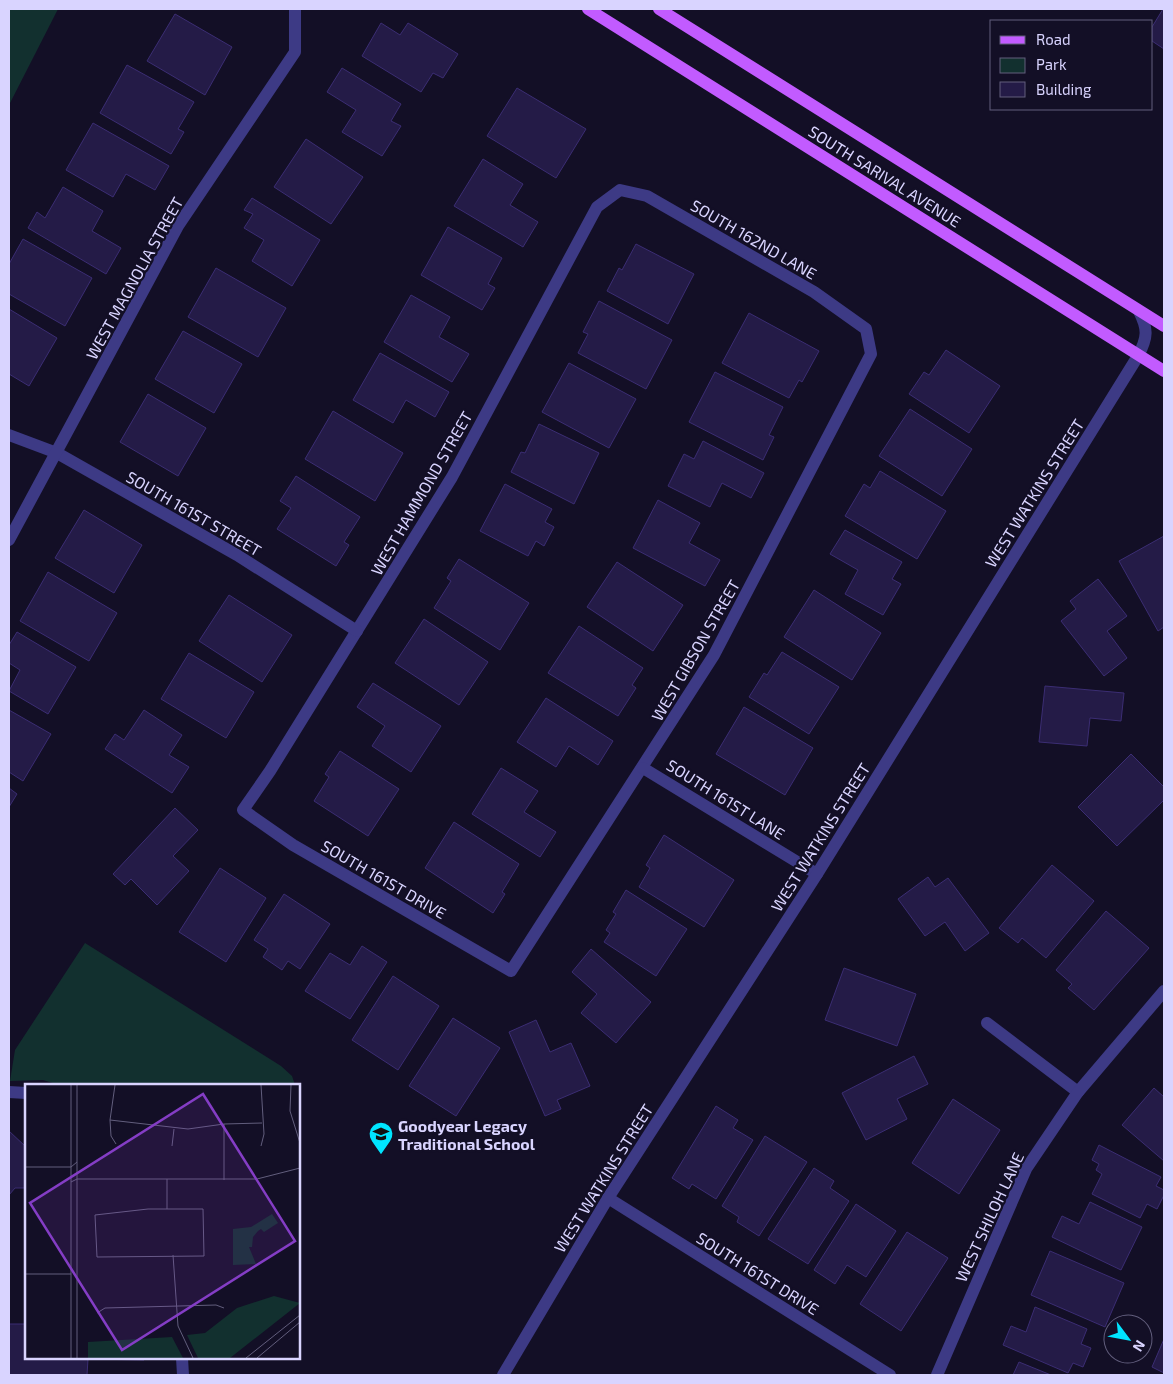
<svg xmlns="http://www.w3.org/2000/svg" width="1173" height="1384" font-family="'Exo 2',sans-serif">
<rect width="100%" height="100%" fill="#130f26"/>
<!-- green -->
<g fill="#12302f">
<path d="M9,9H58L9,105Z"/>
<path d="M85,943L281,1066L292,1076L295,1085H59L43,1080L10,1081L15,1050Z"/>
</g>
<!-- building -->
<g fill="#241b47" stroke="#3b2d73">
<path d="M1163,9H1164V49L1152,41V27Z"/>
<path d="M175,14L232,47L205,95L147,61Z"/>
<path d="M381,23L400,35L408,23L458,54L443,78L433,73L421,92L362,56Z"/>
<path d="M127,65L194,102L178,129L184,132L171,154L100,113Z"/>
<path d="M342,68L401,104L391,121L401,126L382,156L342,132L356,110L327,92Z"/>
<path d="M517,88L586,129L556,178L487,136Z"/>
<path d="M93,123L169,166L155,190L126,174L113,197L66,170Z"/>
<path d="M306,139L363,177L331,224L274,187Z"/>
<path d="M483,159L523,184L510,205L538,222L523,247L454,206Z"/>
<path d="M63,187L103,211L92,231L121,248L106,274L28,228L37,212L45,218Z"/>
<path d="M252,198L320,240L292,286L252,261L264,240L244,228L253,214L244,210Z"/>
<path d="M448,227L502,258L488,284L495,288L482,310L421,275Z"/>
<path d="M23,239L92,278L65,326L9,294V264Z"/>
<path d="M636,244L694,274L668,324L607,291L619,268L622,270Z"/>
<path d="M216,268L286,308L258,357L188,317Z"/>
<path d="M411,295L450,317L439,337L469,354L452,382L384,342Z"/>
<path d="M599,301L672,340L646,389L578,353L588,334L583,332Z"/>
<path d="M9,309L57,338L29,386L9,374Z"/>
<path d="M749,313L819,351L802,382L799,380L789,398L722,363Z"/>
<path d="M183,331L242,364L214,413L155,379Z"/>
<path d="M946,350L1000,386L969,433L909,394L924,372L929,375Z"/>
<path d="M380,353L449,392L435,417L406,400L393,423L353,400Z"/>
<path d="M569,363L636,399L609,448L542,412Z"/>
<path d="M715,372L783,407L769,435L774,437L763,460L689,422Z"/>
<path d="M148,394L206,428L178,476L120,442Z"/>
<path d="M910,409L972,449L942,496L879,456Z"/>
<path d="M333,411L403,453L375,501L305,459Z"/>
<path d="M539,424L599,453L574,504L511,472L521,452L525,453Z"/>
<path d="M703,441L764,473L751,498L722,483L710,507L668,486L684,454L694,459Z"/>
<path d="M880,471L946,511L917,559L845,516L864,484L870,488Z"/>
<path d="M296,476L360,517L344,542L349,545L336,566L277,529L291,508L280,501Z"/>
<path d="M505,484L552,509L545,522L554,527L544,546L536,541L528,556L480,531Z"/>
<path d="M658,500L700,523L689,543L720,560L705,586L633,548Z"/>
<path d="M84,510L142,545L114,593L55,558Z"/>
<path d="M845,530L902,562L892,579L901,584L883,615L845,594L858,570L830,554Z"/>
<path d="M1164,536V627L1158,631L1119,561Z"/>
<path d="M459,559L529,603L500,650L434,608L451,581L447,578Z"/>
<path d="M617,562L683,605L653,651L587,607Z"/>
<path d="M48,572L117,613L89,661L20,621Z"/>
<path d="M1098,579L1127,616L1107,631L1127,658L1104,676L1061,621L1076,609L1070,601Z"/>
<path d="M814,590L881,633L852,680L784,637Z"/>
<path d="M229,595L292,635L262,682L199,641Z"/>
<path d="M424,619L488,662L459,705L395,663Z"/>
<path d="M579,626L643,668L632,685L636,688L618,716L548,673Z"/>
<path d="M17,632L76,667L48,714L9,691L20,670L9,663V645Z"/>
<path d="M782,652L839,687L809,734L749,697L764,673L767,675Z"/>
<path d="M189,653L254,692L226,738L161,699Z"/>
<path d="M373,683L441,726L411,772L372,746L385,726L357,707Z"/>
<path d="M1045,686L1124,693L1121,721L1090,718L1087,746L1039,742Z"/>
<path d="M546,698L613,741L598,765L569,746L556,767L517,742Z"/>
<path d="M744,707L813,748L785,795L716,754Z"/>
<path d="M9,710L51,734L23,781L9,772Z"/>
<path d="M144,710L182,735L169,755L189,767L172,793L105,749L115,734L124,740Z"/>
<path d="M340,751L399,789L368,836L314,801L329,777L325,774Z"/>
<path d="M1131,754L1164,787V800L1117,846L1078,807Z"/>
<path d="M501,768L538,791L524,812L556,832L540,857L472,814Z"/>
<path d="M9,788L17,794L9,807Z"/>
<path d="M175,808L198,830L173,856L189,871L157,905L131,879L125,885L113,874Z"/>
<path d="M454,822L519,864L502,892L505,894L493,913L425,868Z"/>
<path d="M664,835L734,880L704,927L639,887L650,868L646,865Z"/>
<path d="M1052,865L1094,901L1046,958L1022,938L1018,943L999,928Z"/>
<path d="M220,868L266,898L226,962L179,932Z"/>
<path d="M928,877L935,887L948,878L989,933L965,951L945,922L925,936L898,899Z"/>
<path d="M626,890L687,929L656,976L604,942L610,933L606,930L616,914L613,912Z"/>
<path d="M284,894L330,924L300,969L288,961L282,970L263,957L268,949L254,940Z"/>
<path d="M1106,911L1149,948L1094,1010L1068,988L1072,984L1056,970Z"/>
<path d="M362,946L387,962L350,1019L305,991L330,953L350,965Z"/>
<path d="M591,949L651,1002L616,1043L581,1013L597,994L572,972Z"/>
<path d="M844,968L916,994L897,1046L825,1020Z"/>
<path d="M393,976L439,1006L398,1070L352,1040Z"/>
<path d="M453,1018L500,1048L456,1116L409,1086Z"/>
<path d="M536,1020L550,1052L571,1043L590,1086L557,1100L561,1109L545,1116L509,1032Z"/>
<path d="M914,1056L928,1084L897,1099L907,1119L866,1140L842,1093Z"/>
<path d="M1154,1088L1164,1097V1161L1122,1125Z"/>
<path d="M953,1099L1000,1130L959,1194L912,1163Z"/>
<path d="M716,1106L738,1120L733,1128L753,1140L716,1199L692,1184L689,1189L672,1178Z"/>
<path d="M9,1131L26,1147V1188H15L9,1195Z"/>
<path d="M765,1136L807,1162L759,1236L737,1222L739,1217L722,1206Z"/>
<path d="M1099,1145L1161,1177L1156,1186L1164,1190V1195L1157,1209L1147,1204L1140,1218L1092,1194L1102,1174L1096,1170L1099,1164L1092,1160Z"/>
<path d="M814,1168L834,1181L830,1188L849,1201L808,1264L768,1239Z"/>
<path d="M1090,1202L1142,1227L1121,1270L1052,1237L1062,1216L1079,1224Z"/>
<path d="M856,1204L896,1231L866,1277L847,1265L835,1284L814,1270Z"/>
<path d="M907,1232L948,1258L901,1331L860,1304Z"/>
<path d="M1050,1251L1124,1283L1105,1327L1031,1295Z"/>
<path d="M1035,1307L1087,1329L1081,1344L1091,1348L1083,1367L1073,1363L1068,1373L1003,1345L1011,1326L1026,1332Z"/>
<path d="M9,1324H26V1358H144V1360L88,1359L87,1375H9Z"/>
<path d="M1164,1339V1373L1152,1367Z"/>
<path d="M1019,1362L1051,1375H1013Z"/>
</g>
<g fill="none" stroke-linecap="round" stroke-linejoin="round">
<!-- minor -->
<g stroke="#3d3a85" stroke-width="12">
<path d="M620,190L647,196L814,292L866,329L871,354L714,655L511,971L293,845L243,810L270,771L452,477L597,207Z"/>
<path d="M9,435L57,453L237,555L357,631"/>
<path d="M9,540L178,226L295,52V9"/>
<path d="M643,768L817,874"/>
<path d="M987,1023L1078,1092"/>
<path d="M9,1092L26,1093"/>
<path d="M608,1198L890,1375"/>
<path d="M182,1358L183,1375"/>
<path d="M503,1375L608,1198L817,874L1138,356C1148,337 1148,329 1139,311"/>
<path d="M937,1375L1026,1169L1078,1092L1164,991"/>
</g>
<!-- major -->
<g stroke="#c25bff" stroke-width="12">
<path d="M588,9L1164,371"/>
<path d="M659,9L1164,326"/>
</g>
</g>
<!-- icons -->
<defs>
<symbol id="school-pin" viewBox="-11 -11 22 30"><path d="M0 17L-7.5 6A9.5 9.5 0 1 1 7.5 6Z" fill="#00e5ff" stroke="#130f26"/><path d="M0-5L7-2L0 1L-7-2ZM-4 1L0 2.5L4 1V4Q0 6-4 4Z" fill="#111"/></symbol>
</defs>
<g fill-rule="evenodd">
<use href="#school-pin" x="367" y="1120" width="28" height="38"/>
</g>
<g text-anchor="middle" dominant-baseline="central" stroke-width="4.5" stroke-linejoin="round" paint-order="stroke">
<!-- street labels -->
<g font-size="16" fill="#d9d4ff" stroke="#130f26">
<text transform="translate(885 176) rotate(32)">SOUTH SARIVAL AVENUE</text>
<text transform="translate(754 239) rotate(30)">SOUTH 162ND LANE</text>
<text transform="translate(134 278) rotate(-61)">WEST MAGNOLIA STREET</text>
<text transform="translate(421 493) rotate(-60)">WEST HAMMOND STREET</text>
<text transform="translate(1034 493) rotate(-58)">WEST WATKINS STREET</text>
<text transform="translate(194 513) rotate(30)">SOUTH 161ST STREET</text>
<text transform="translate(695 650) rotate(-60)">WEST GIBSON STREET</text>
<text transform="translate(726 799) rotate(32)">SOUTH 161ST LANE</text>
<text transform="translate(820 837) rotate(-58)">WEST WATKINS STREET</text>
<text transform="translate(384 879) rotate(30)">SOUTH 161ST DRIVE</text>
<text transform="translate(603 1178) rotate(-58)">WEST WATKINS STREET</text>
<text transform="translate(989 1217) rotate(-65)">WEST SHILOH LANE</text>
<text transform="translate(758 1273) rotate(32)">SOUTH 161ST DRIVE</text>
</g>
<!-- poi labels -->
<g font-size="16" font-weight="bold" fill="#d9d4ff" stroke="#130f26" text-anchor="start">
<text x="398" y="1125">Goodyear Legacy<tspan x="398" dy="18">Traditional School</tspan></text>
</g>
</g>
<!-- overview -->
<g transform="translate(25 1084)">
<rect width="275" height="275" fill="#130f26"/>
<path d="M247,130L253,139L239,148L236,145L233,147L228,153L227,163H224L231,180L208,181V145L226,143ZM249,212L275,219L205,274H173L162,251L180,249L212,224ZM147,253L158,274H63V258Z" fill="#12302f"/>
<path fill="none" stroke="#625e7d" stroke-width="1" d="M52,1V274M90,1L85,36L86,52L91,60M236,1L239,50L236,62M266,1L265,27L275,59M85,36L163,45L199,40L237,39M147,62L149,45M0,83H46L52,78M142,95V125M199,96V40M46,98L52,95H232L275,84M123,125H178L179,172L72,173L70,131ZM148,171L153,242L168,274M0,190H46M72,229L80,224L191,221L199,224M46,274V1M221,274L275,231M232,274L275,238"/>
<path fill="#843dc5" fill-opacity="0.15" stroke="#843dc5" stroke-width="2.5" d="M178,10L270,157L97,266L5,119Z"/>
<rect width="275" height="275" fill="none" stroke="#d9d4ff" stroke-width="2.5"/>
</g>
<!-- border -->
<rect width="1173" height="1384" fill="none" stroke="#d9d4ff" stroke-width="20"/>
<!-- legend -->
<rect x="990" y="20" width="162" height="90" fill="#130f26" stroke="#625e7d"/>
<rect x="1000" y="36" width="25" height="8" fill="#c25bff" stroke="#625e7d"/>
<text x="1036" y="45" font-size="15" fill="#d9d4ff">Road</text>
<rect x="1000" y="58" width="25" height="15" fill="#12302f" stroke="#625e7d"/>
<text x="1036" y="70" font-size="15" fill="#d9d4ff">Park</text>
<rect x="1000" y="82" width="25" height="15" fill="#241b47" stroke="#625e7d"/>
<text x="1036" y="95" font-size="15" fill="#d9d4ff">Building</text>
<!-- north arrow -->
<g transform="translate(1128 1339) rotate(122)"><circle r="24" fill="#130f26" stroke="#625e7d"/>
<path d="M0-4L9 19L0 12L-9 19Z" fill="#00e5ff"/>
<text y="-8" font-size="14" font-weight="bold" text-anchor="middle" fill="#d9d4ff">N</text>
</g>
</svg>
